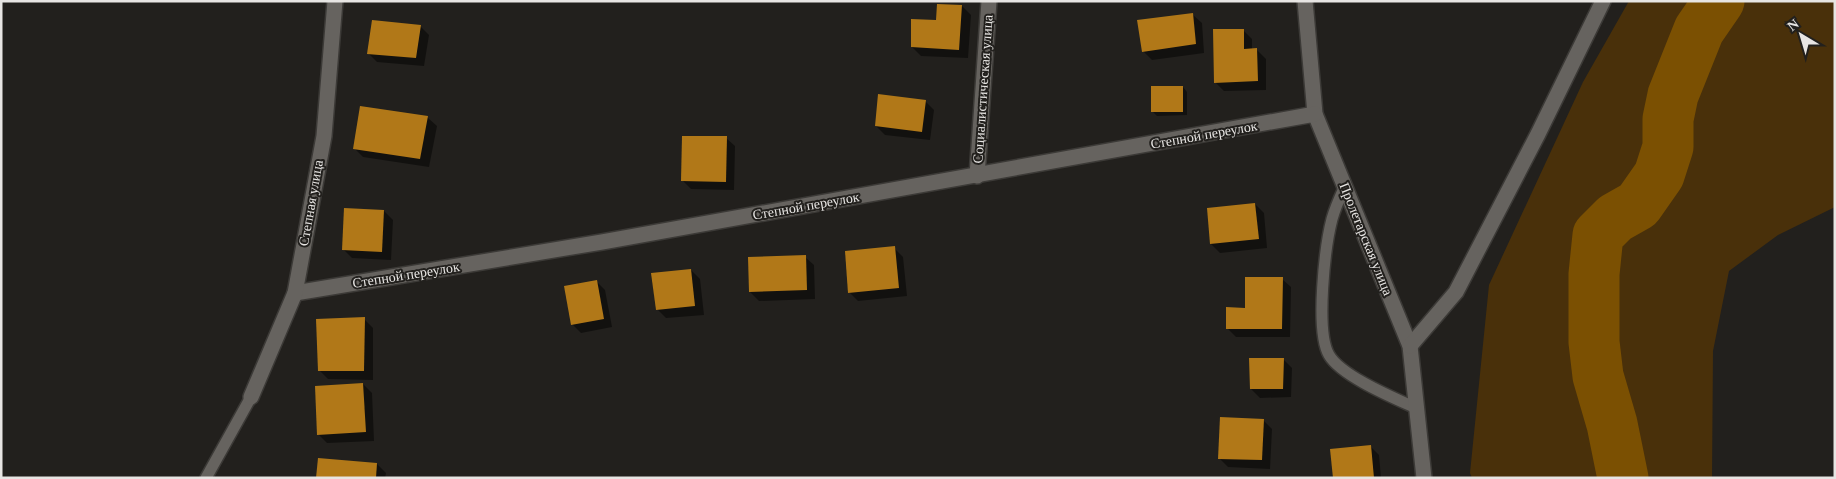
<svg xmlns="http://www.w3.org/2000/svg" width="1836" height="479" font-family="Georgia,serif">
<rect width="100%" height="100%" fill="#22201d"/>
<!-- green -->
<path fill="#49300a" d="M1629,1H1835V207L1778,235L1729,271L1713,351L1712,478H1472L1470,473L1489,285L1583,82Z"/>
<!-- shadow -->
<g fill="#0007">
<path d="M962,6L971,15L968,58L921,56L912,47L938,21Z"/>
<path d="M1193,15L1202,23L1204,53L1152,60L1143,51Z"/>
<path d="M420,26L429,35L424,66L377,62L369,54Z"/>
<path d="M1243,30L1252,39V50H1257L1266,59V90L1224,91L1215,82Z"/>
<path d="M1183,87L1187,92V115L1157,116L1152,111Z"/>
<path d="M925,101L934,110L930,140L885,135L876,126Z"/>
<path d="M361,107L428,118L437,126L429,167L363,157L354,148Z"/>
<path d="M726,138L735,146L734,190L691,189L682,180Z"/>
<path d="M1255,204L1264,213L1267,248L1220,253L1211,244L1208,209Z"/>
<path d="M384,211L393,220L391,260L352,258L343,249Z"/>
<path d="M894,248L903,257L907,296L858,301L849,292Z"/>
<path d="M805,257L814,265L815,299L759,301L750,292Z"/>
<path d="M691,270L700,279L704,315L666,318L657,309Z"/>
<path d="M1282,279L1291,287L1290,337H1236L1227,328L1246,309Z"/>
<path d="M596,281L605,290L612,327L581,333L572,324Z"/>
<path d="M364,319L373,328V380L328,379L319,370Z"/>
<path d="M1283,359L1292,368L1291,397L1260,398L1251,389Z"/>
<path d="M363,384L372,393L374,441L327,443L318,434Z"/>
<path d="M1263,420L1272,429L1270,469L1228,467L1219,458Z"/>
<path d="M1370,446L1379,455L1381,478H1334Z"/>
<path d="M377,464L386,473L385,478H317Z"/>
</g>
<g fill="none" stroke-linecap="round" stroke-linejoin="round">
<!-- river -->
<path stroke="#7b5002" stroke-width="51" d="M1623,478L1612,424L1598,376L1594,342V274L1598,235L1615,218L1638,205L1659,175L1668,147V119L1673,95L1699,30L1719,1"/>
</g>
<!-- building -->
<g fill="#b17818">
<path d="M937,4L962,5L959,50L911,47V19L936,20Z"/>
<path d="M1193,13L1196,44L1142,52L1137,20Z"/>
<path d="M372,20L421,25L416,58L367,54Z"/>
<path d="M1213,29H1244V49L1257,48L1258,81L1214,83Z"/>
<rect x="1151" y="86" width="32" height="26"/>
<path d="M878,94L926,100L922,132L875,126Z"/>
<path d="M360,106L428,116L420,159L353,149Z"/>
<path d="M682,136H727L726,182L681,181Z"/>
<path d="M1255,203L1259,239L1210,244L1207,208Z"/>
<path d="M344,208L384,210L382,252L342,250Z"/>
<path d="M895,246L899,288L848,293L845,251Z"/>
<path d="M806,255L807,290L749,292L748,257Z"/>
<path d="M691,269L695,306L656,310L651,273Z"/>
<path d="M1245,277H1283L1282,329H1226V307L1245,308Z"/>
<path d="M597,280L604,319L571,325L564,286Z"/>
<path d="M365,317L364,371H318L316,319Z"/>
<path d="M1249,358H1284L1283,389H1250Z"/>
<path d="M363,383L366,432L317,435L315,386Z"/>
<path d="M1220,417L1264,419L1262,460L1218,459Z"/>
<path d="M1371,445L1374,478H1333L1330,449Z"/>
<path d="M318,458L377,463L376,478H316Z"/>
</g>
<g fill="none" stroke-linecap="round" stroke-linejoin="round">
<defs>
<g id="service">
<path d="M1345,186C1340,197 1335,208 1332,219C1325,246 1315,331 1329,355C1341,376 1394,398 1416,408"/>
<path d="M206,478L251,397"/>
</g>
<g id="minor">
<path d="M1305,1L1315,114L1410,346L1424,478"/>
<path d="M977,176L989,1"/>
<path d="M295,293L602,242L1315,114"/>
<path d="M1410,346L1456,292L1538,134L1603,1"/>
<path d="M251,397L295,293L324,136L335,1"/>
</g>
</defs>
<!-- service casing -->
<use href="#service" stroke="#3c3a37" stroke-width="14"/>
<!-- minor casing -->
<use href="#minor" stroke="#3c3a37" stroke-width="18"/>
<!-- service -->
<use href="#service" stroke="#66635f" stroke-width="11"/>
<!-- minor -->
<use href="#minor" stroke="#66635f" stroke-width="15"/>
</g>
<g text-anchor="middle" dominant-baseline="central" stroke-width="4" stroke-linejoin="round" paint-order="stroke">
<!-- street labels -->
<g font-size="14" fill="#e7e5e3" stroke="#22201d">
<text transform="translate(983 89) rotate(-86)">Социалистическая улица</text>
<text transform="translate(1204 135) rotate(-10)">Степной переулок</text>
<text transform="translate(311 203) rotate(-80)">Степная улица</text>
<text transform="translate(806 206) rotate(-10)">Степной переулок</text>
<text transform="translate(1366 239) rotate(68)">Пролетарская улица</text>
<text transform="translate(406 275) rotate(-9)">Степной переулок</text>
</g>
</g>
<!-- border -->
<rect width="1836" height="479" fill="none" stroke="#e7e5e3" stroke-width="5"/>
<!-- north arrow -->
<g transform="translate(1801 35) rotate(322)" stroke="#22201d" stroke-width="4" paint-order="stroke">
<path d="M0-4L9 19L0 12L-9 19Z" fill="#e7e5e3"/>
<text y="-8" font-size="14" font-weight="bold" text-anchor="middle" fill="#e7e5e3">N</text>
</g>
</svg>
